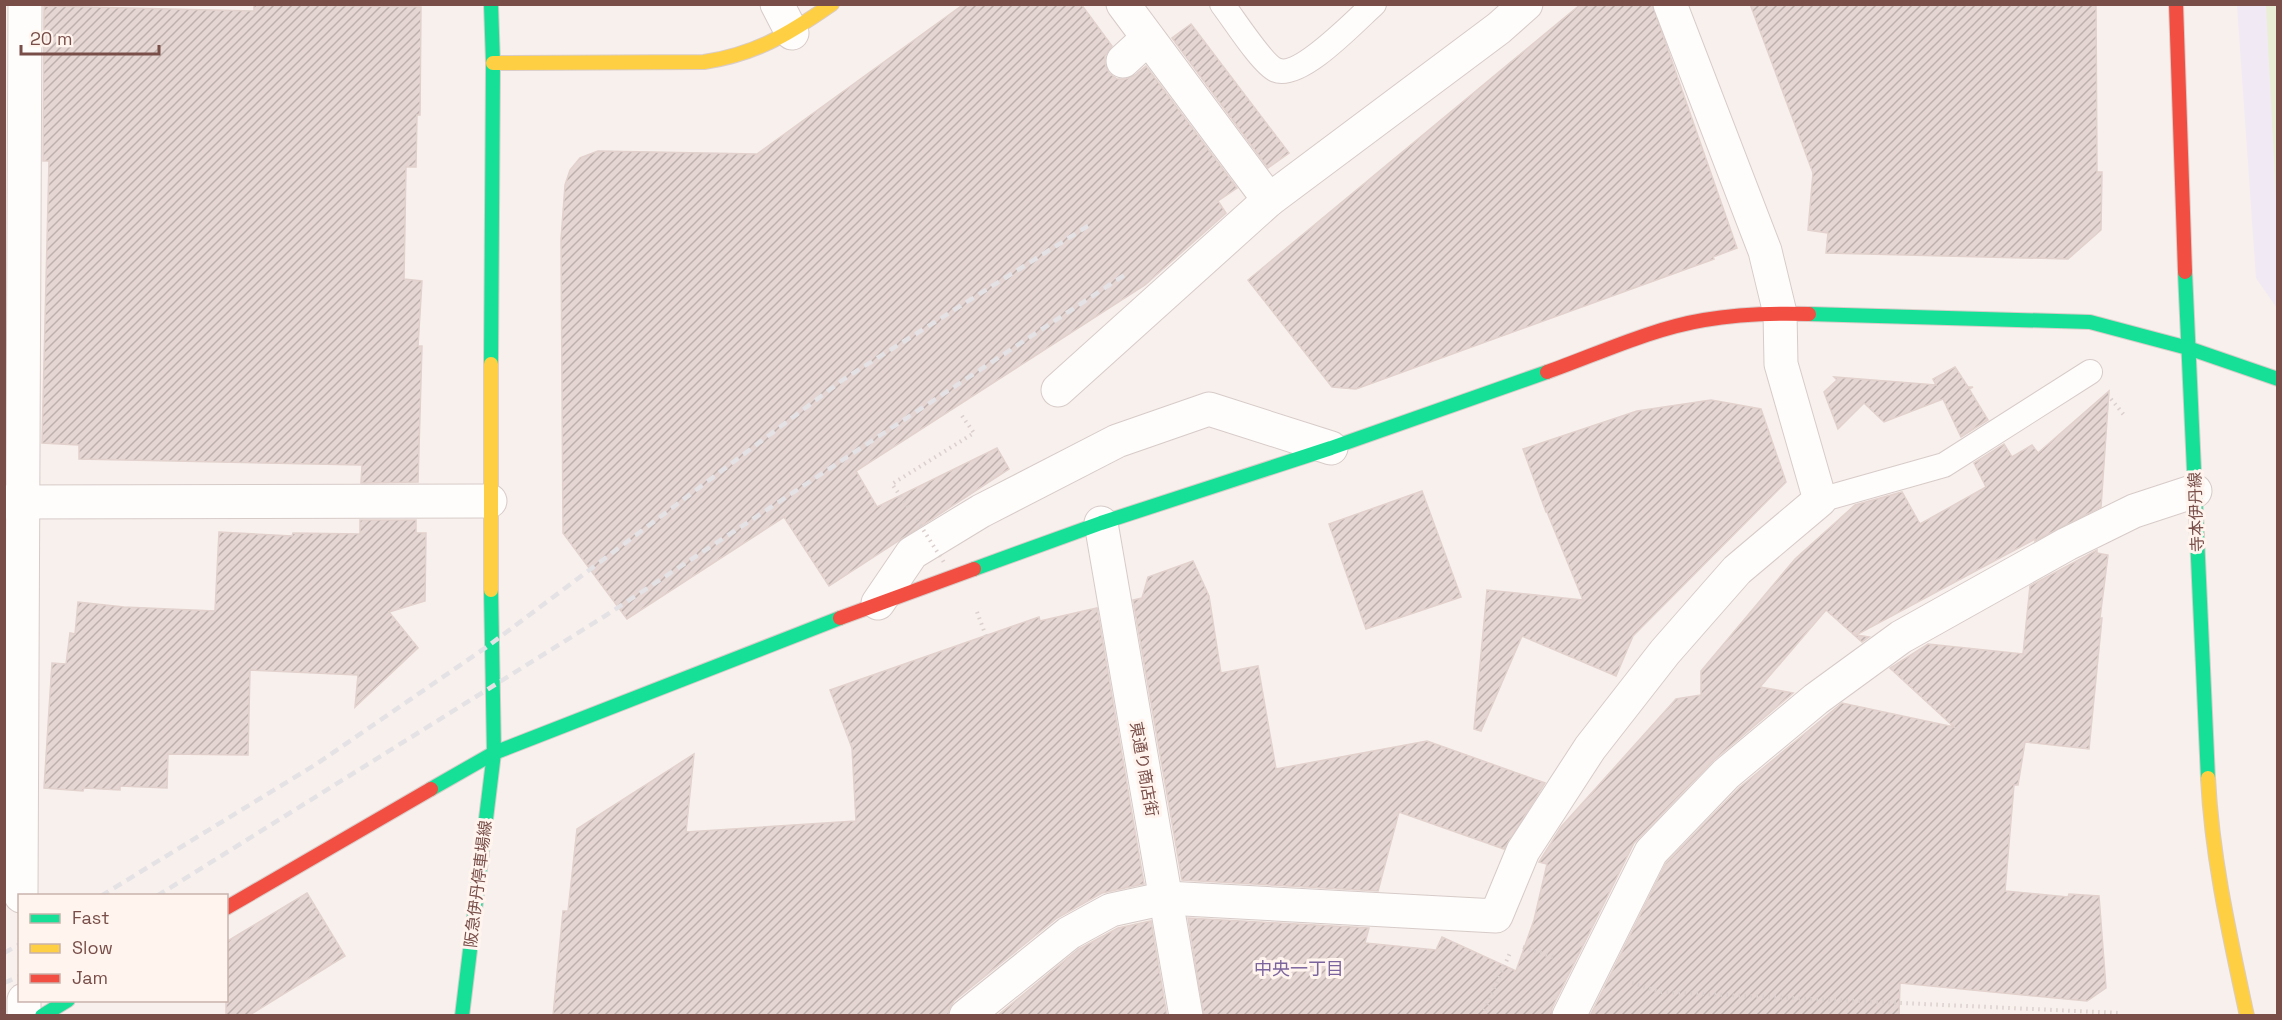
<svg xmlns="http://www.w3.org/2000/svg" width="2282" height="1020" font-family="'Space Grotesk','Noto Sans JP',sans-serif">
<defs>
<pattern id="building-hatch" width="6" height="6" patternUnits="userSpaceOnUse" patternTransform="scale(1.5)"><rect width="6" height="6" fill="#e5d6d3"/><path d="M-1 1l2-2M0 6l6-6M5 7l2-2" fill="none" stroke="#beb0ad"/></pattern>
</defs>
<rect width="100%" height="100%" fill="#f8f0ec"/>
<!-- education -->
<path fill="#f1e9f4" d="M2237,5H2277V308L2256,278Z"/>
<!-- green -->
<path fill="#eaeed5" d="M2266,5H2277V216Z"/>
<!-- building -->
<g fill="url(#building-hatch)" stroke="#e2d1cd" stroke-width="1.5">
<path d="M254,4L421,7L420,115H417L416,167H406L404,279L422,281L418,346H422L418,482L361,483L362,465L79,459V445L42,443L49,161H43L44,6L254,11Z"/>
<path d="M964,4H1081L1112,46L1105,56V64L1109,73L1117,79H1126L1135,75L1146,66L1237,188L1218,201L1226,213L1145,285L856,471L877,507L997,448L1009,469L829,586L784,517L627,619L563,533L561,240L565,185L570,170L580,158L598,151L757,154Z"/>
<path d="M1581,4H1652L1737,248L1713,257L1714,259L1356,389L1332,387L1248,280Z"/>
<path d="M1750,4H2096L2097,172H2102L2101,230L2068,259L1826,253L1828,233L1808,230L1813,173Z"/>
<path d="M1191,24L1289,153L1268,168L1172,38Z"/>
<path d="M1955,367L1968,387H1973L1969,389L1988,420L1961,437L1943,399L1884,422L1864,403L1838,429L1824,392L1837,380L1834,377L1936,385L1933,379Z"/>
<path d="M2109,391L2101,507L2035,541V539L1856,635L1869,637L1862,642L1826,610L1760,687L1793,693L1714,760L1634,843L1552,1008L1551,1016H1204L1188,918L1369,928L1365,943L1436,950L1442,937L1516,971L1534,920L1547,864L1539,862L1561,827L1676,699L1701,695V671L1795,559L1855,505L1902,492L1920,524L1986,487L1974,463L2004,444L2012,457L2032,445L2038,453Z"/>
<path d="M1711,400L1761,409L1786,482L1633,636L1616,676L1522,636L1481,731L1474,729L1487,590L1583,600L1547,512H1546L1523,449L1637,411Z"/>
<path d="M1422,491L1461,597L1366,629L1329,524Z"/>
<path d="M360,520H416V533H426L425,601L389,612L418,648L355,707L358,675L250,670L248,755L168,754L167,788L120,786V790L84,788L83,791L44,788L52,663L66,664L70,633L75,634L78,602L124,607L215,611L219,532L292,536L293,533L360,534Z"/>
<path d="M2097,550V553L2108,555L2100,618H2102L2089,749L2025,742L2018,785H2014L2005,891L2068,897L2069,894L2099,896L2106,988L2087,1001L1900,983L1899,1016H1590L1666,863L1739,788L1842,703L1954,727L1890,668L1928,644L2023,654L2030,586Z"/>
<path d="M1193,561L1209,596L1221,673L1258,666L1276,769L1427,741L1545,783L1504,849L1399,812L1378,891L1182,880L1133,600L1142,598L1148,577Z"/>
<path d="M1097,608L1144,884L1102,893L1057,918L954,1001L949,1009L948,1016H553L563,911H568L577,829L694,754L686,832L856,821L852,748L830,690L1039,617L1040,621Z"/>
<path d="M307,893L345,956L248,1016H226V942Z"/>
<path d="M1151,921L1167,1016H997L1079,949L1118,928Z"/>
</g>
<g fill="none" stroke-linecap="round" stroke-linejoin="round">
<defs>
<g id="lane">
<path d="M1222,4C1233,18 1262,64 1276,70C1300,80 1355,21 1374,4"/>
<path d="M1820,500L1944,465L2090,372"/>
</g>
<g id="street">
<path d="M777,4L792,33"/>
<path d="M1123,4L1269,200L1499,28L1526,4"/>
<path d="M1123,61L1147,39"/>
<path d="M1058,390L1269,200"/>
<path d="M4,502L490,501"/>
<path d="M1101,523L1186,1016"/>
<path d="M878,603L912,553L981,511L1117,441L1209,409L1331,448"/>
<path d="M21,896L25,4"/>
<path d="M24,1000V1016"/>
<path d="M966,1016L1069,933L1111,910L1166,898L1496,916L1523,851L1590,748L1665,652L1737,570L1820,500L1781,364L1780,313L1765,251L1670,4"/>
<path d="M1569,1016L1651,852L1726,774L1816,699L1901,637L2067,544L2134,511L2195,491"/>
</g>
<g id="fast">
<path d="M2185,272L2208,778"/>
<path d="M1809,314L2090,322L2188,348L2278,379"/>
<path d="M491,364L493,63L491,4"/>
<path d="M974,569L1101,523L1331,448L1547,372"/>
<path d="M431,789L494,753L840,618"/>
<path d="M42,1016L68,1000"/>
<path d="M462,1016L494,753L491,590"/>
</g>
<g id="slow">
<path d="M493,63L704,62C756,54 789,34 832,4"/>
<path d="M491,364V590"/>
<path d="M2208,778C2212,859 2230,937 2247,1016"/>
</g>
<g id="jam">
<path d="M2176,4L2185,272"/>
<path d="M1547,372C1598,354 1650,329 1704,320C1738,314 1775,313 1809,314"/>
<path d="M840,618L974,569"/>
<path d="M226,908L431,789"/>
</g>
</defs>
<!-- lane casing -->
<use href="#lane" stroke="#d7cbc8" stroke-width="26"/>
<!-- street casing -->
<use href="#street" stroke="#d7cbc8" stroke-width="35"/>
<!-- fast casing -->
<use href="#fast" stroke="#d9ccc9" stroke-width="16"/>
<!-- slow casing -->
<use href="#slow" stroke="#d9ccc9" stroke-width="16"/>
<!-- jam casing -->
<use href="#jam" stroke="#d9ccc9" stroke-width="16"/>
<!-- path -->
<g stroke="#dbd0cd" stroke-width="4" stroke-dasharray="1.5 4.5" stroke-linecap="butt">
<path d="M2111,399L2124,415"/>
<path d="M908,507L892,484L974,433L960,413"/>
<path d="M977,612L986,636"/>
<path d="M1523,947L1553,957"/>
<path d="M1632,983L1660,992L2120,1013L2121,1016"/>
<path d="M1482,1016L1510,953"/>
</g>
<!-- lane -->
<use href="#lane" stroke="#fefdfc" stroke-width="24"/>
<!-- street -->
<use href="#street" stroke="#fefdfc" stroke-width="33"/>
<!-- fast -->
<use href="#fast" stroke="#16e098" stroke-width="14"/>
<!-- slow -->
<use href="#slow" stroke="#ffcf43" stroke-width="14"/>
<!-- jam -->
<use href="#jam" stroke="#f24e42" stroke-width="14"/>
<!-- rail -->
<g stroke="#e4e2e5" stroke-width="4.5" stroke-dasharray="9 6" stroke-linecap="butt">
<path d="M101,896L318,763L488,646L844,379L1091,224"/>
<path d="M157,896L605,616L1126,274"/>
<path d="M4,953L20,944"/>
<path d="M4,983L20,976"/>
</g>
<!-- path-bridge -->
<path stroke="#dbd0cd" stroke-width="4" stroke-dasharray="1.5 4.5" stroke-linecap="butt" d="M917,520L945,564"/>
</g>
<g text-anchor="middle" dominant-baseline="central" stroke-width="6" stroke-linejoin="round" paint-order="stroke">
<!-- street labels -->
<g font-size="16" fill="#794e49" stroke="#fff4ee">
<text transform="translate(2196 512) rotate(-92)">寺本伊丹線</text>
<text transform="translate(1144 769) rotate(80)">東通り商店街</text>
<text transform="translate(478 884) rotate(-83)">阪急伊丹停車場線</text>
</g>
<!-- neighbourhood labels -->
<g font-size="18" fill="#7b649d" stroke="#fff4ee">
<text x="1299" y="968">中央一丁目</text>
</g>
</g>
<!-- border -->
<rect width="2282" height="1020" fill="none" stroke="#794e49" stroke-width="12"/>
<!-- legend -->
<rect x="18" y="894" width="210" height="108" fill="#fff4ee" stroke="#c9b2ac" stroke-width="1.5"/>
<rect x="30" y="914" width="30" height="9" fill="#16e098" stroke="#c9b2ac" stroke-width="1.5"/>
<text x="72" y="924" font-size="18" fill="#794e49">Fast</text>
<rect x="30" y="944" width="30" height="9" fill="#ffcf43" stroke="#c9b2ac" stroke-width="1.5"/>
<text x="72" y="954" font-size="18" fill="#794e49">Slow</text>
<rect x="30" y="974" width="30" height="9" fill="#f24e42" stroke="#c9b2ac" stroke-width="1.5"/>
<text x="72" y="984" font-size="18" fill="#794e49">Jam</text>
<!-- scale -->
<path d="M21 45v9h138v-9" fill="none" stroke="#794e49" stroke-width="3"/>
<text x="30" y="45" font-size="18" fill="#794e49" stroke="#fff4ee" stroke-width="4.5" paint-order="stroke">20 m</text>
</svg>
